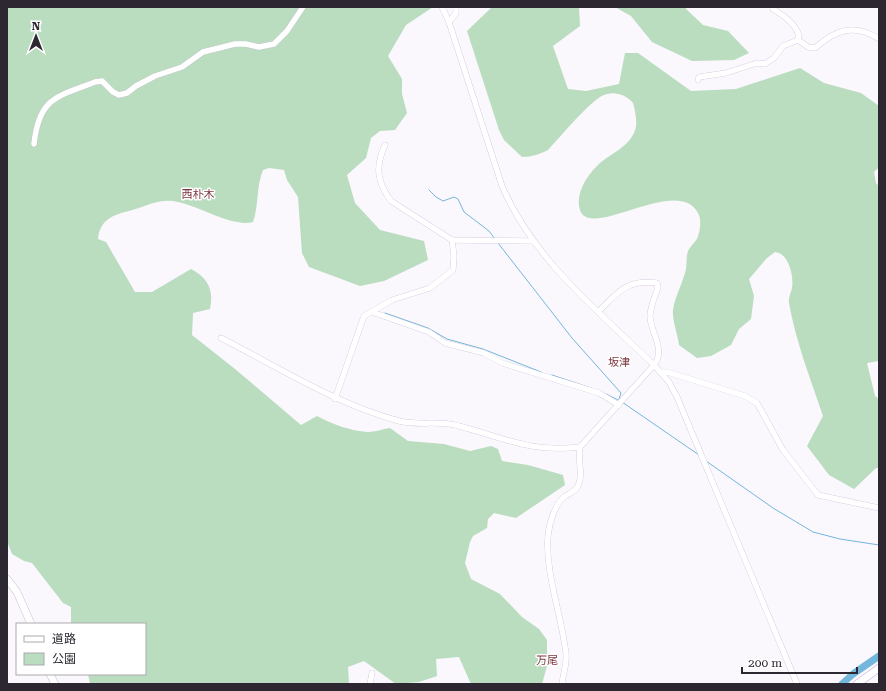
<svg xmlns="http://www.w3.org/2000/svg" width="886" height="691" font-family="'Roboto Serif','Noto Sans JP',serif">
<rect width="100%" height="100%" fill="#faf7fd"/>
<!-- green -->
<g fill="#badcbf">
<path d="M7,7H433L406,25L388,56L402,79V94L407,113L395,130L380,131L371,138L366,158L347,175L355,203L380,230L424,241L428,260L384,281L360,286L309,267L302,253L298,197L287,180L284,170L269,168L263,170C256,187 259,205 253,222C233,228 196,204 173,201C158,199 144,207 129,211C112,215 100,220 98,239L106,242L135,292H152L191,269C208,278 214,290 210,309L193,313L192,335L235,369L301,425L317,416C332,424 350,431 368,432C375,432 383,429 390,428L408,441L444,444L470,451L491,446L498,449L502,461L528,465L563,475L565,485L516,518L494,513L488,519L487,528L473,536L470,542L465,563L471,579L500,594L522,617L539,629L547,640V666L542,684H471L459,657L436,659L437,676L419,682L396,684L364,661L348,667L349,684H90L88,674H145V624H71V607L63,603L32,563L24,561L12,554L7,541Z"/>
<path d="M492,7H579L580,26L553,46L568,89L586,91L619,84L625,53H638L691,91L736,89L800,68L824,83L861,93L879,106V167L874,172L876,183L879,186V361L867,363L875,396L879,399V468H876L854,489L829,475L807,446L823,416C810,378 796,342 789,303C788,298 791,293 792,288C794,277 789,253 775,252L767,258L749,279L754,296L751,319L739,329L731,345L711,356L697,358L679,345C678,335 672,320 673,310C675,296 683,283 686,269C687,264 686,257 688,251C690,247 694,243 697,239C700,232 702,220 698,213C678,174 590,241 580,210C575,195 586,177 596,167C609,153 631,148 636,127C637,120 635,110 633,103C625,93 611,90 600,97C584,108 562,135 548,150C540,154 532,157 522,157L504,140L499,130L467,31Z"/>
<path d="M615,7H686V9L703,25L728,31L749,53L734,60L692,61L652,42L631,16Z"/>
</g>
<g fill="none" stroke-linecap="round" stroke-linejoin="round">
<!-- stream -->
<g stroke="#74b7dc" stroke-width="1">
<path d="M429,190L436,197L443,201L454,197L458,199L464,212L489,231L495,239"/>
<path d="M498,243L572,338L621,393L619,399"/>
<path d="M385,313L428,328L447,339L483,349L541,372"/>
<path d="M552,375L594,389"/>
<path d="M606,394L620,401"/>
<path d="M622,402L699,455"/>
<path d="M706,461L773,508L813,532L840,539L879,545"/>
</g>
<!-- river -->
<path stroke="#74b7dc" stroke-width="7" d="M842,684L853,674L879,656"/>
<defs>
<g id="minor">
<path d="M442,7L449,22L502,186C533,259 598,311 654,365L669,382L677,397L797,684"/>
<path d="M773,9C784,16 794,22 799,35L798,40"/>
<path d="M449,22L456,13V7"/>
<path d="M698,80L699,77L726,73L757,63L765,64L774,58L783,46L798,40L808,47L815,48C835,30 854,23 879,39"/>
<path d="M34,144C39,97 57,97 95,82L102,81L113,92L119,95L127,93L136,86L155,76L182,67L203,52L235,44H246L259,47L274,44L287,31L303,7"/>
<path d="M385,145C375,167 377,182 391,201L452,240L533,241"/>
<path d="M372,312L429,332L445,343L484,353L502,363L599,393L619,405"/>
<path d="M221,338C280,368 336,404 399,421C419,426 439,420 459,426C505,438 530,453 580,447"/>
<path d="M660,372H667L745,396L757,403L783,450L818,495L879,508"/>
<path d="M335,399L364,316L392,300L430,288L453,270L454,256L452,240"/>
<path d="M370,684L372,673"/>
<path d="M562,684C563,674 567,664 566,654C562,616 545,574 548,536C549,524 555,504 564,497C569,493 575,492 578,486C584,475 577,459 580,447L654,365C666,350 651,333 650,317C650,306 655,297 658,287L657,283C627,279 618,292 599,311"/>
</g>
<g id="major">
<path d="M7,579L17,592L31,624"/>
<path d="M50,674L55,684"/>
<path d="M857,684L879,668"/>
</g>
</defs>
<!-- minor casing -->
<use href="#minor" stroke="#c6b8d4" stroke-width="6"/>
<!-- major casing -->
<use href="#major" stroke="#c6b8d4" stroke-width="8"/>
<!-- minor -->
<use href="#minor" stroke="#fff" stroke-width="5.5"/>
<!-- major -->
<use href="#major" stroke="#fff" stroke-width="7"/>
</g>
<g text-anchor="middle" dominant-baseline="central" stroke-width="3" stroke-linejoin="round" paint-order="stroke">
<!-- neighbourhood labels -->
<g font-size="11" fill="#7e3640" stroke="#fff">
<text x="198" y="194">西朴木</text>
<text x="619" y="362">坂津</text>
<text x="547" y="660">万尾</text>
</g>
</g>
<!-- border -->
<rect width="886" height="691" fill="none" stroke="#2c2731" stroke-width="16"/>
<!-- legend -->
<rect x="16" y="623" width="130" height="52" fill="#ffffff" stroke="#aba9ad"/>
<rect x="24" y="636" width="20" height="6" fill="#ffffff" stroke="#aba9ad"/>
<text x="52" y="643" font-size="12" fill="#2c2731">道路</text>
<rect x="24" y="653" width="20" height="12" fill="#badcbf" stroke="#aba9ad"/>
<text x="52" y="663" font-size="12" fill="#2c2731">公園</text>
<!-- north arrow -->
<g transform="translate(36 36)" stroke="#ffffff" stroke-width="3" paint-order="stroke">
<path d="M0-3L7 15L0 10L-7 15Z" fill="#2c2731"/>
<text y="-6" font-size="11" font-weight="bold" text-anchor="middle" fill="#2c2731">N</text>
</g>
<!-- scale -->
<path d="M742 667v6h115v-6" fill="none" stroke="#2c2731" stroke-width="2"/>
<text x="748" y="667" font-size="12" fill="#2c2731" stroke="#ffffff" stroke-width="3" paint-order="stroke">200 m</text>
</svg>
